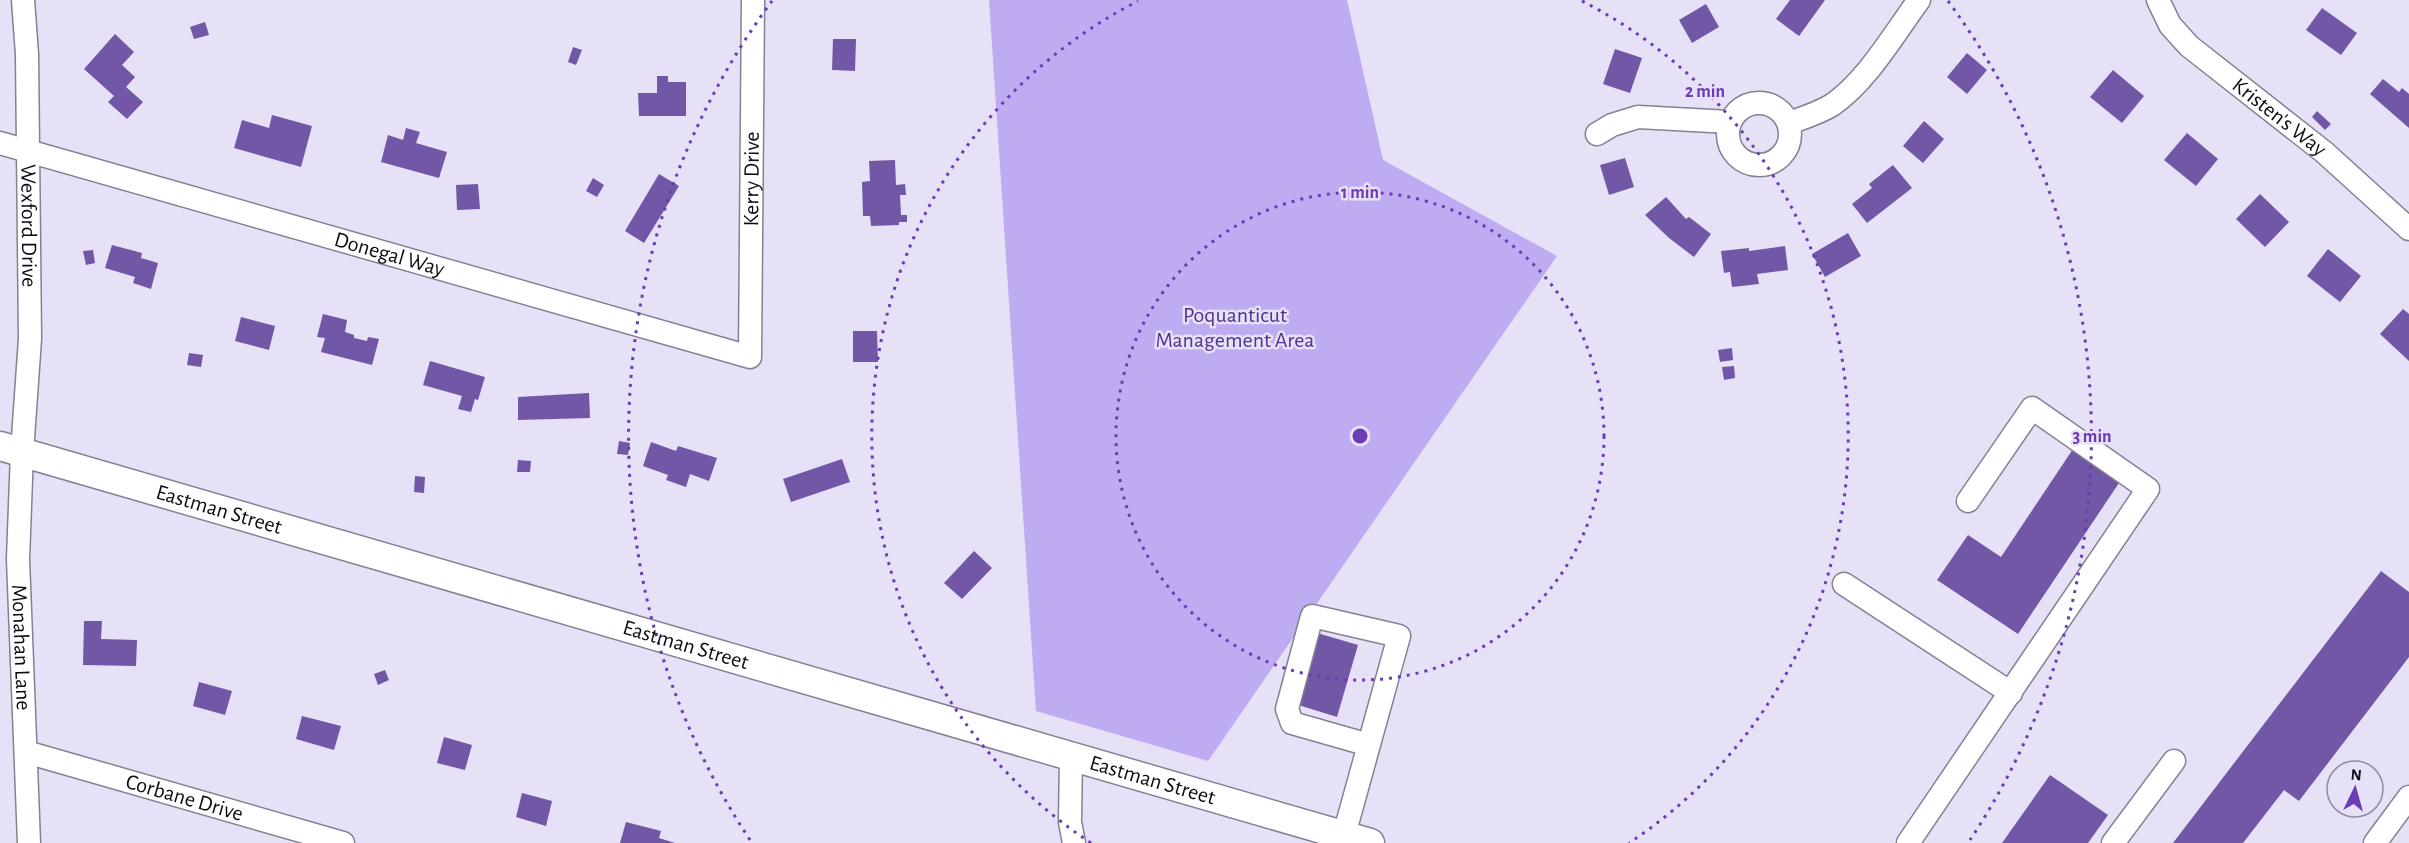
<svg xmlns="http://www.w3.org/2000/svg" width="2409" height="843" font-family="'Alegreya Sans',sans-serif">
<rect width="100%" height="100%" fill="#e7e1f7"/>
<!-- green -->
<path fill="#bfabf2" d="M989,0H1347L1383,160L1557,256L1208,761L1036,711Z"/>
<!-- building -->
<g fill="#7157a6">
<path d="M1790,0H1825L1799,36L1776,19Z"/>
<path d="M1706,4L1719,27L1692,43L1679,20Z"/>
<path d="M2322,8L2357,33L2341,55L2306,30Z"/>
<path d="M205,22L209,35L194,39L190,27Z"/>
<path d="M115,34L134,52L122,65L135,77L126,87L143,102L127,119L108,102L114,96L84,69Z"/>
<path d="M833,39H856L855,71L832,70Z"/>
<path d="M573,47L582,50L576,65L568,62Z"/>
<path d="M1615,49L1642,58L1630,93L1603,84Z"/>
<path d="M1967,53L1987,70L1967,94L1947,77Z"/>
<path d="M2113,70L2144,96L2122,123L2090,97Z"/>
<path d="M657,76H668V82H686V116H639L638,93H657Z"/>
<path d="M2383,79L2399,92L2402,88L2409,94V128L2370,94Z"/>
<path d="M2317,111L2331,124L2325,130L2312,117Z"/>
<path d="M272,115L312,126L301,167L234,148L242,120L269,128Z"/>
<path d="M1924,121L1944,139L1923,163L1903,146Z"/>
<path d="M406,128L420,132L416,143L447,152L439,178L381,162L388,135L403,140Z"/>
<path d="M2187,133L2218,159L2196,186L2164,160Z"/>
<path d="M1625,158L1634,187L1609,195L1600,165Z"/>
<path d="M895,160L896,185L905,184L906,195H900L901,215H907V222H899V225L871,226L870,216H863L862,182L870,181L869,161Z"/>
<path d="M1893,165L1912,188L1867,223L1852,204L1872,188L1869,184Z"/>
<path d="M659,174L679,186L644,243L625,231Z"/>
<path d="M593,178L604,185L597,197L586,191Z"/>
<path d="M478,184L480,209L457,210L456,185Z"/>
<path d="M2260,194L2289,222L2265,247L2236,219Z"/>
<path d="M1666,197L1686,219L1689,217L1711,234L1694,257L1669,238L1645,215Z"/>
<path d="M1848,233L1861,256L1825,277L1812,254Z"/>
<path d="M112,245L142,253L141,258L158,263L151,289L133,283L135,277L105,268Z"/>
<path d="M1785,246L1788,270L1757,274L1759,284L1732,287L1730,272L1724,273L1721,251L1749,248V251Z"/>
<path d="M2328,249L2361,276L2340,302L2307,276Z"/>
<path d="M93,250L95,263L86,265L83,251Z"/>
<path d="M2403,309L2409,314V361L2380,334Z"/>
<path d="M323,314L347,320L345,332L354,335V338L367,341L368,337L379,339L372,365L321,352L325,338L317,337Z"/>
<path d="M241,317L275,326L269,350L235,341Z"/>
<path d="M853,331H877L878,362H853Z"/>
<path d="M1732,348L1733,360L1720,362L1718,350Z"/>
<path d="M189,353L203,355L201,367L187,365Z"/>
<path d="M430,361L485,377L478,400L475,399L471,412L458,409L462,396L423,385Z"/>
<path d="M1734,366L1735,378L1724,380L1722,367Z"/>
<path d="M589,393L590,418L518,420V397Z"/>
<path d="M619,441L630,443L628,455L617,454Z"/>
<path d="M651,442L676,451L678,446L717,458L709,481L690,474L686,487L666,480L668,475L643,466Z"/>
<path d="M2073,449L2121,480L2018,634L1937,580L1968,535L2001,557Z"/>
<path d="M842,459L850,482L791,502L783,479Z"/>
<path d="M518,460L531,461L530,472H517Z"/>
<path d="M415,476L425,477L424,493L414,492Z"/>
<path d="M974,551L992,568L962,599L944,583Z"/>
<path d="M2381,571L2409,592V657L2299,801L2284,790L2243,843H2173Z"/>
<path d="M84,621H102L101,639L137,640L136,666L83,665Z"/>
<path d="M1314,632L1358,645L1337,717L1292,703Z"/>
<path d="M385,670L389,680L378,685L374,674Z"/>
<path d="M199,682L232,691L225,715L193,706Z"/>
<path d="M302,716L341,726L334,750L296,739Z"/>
<path d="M444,737L472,745L465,770L437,763Z"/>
<path d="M2050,775L2108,815L2088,843H2002Z"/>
<path d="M522,793L552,801L546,826L516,817Z"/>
<path d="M626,822L661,831L659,838L675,843H620Z"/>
</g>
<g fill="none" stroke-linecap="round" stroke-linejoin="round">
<defs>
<g id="minor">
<path id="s1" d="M23,0L27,54L30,339L22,452L18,559L29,843"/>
<path id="s2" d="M2158,0L2170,25L2189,46L2324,152L2409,229"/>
<circle cx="1759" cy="134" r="31"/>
<path d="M1789,123C1803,118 1819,113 1832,105C1867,81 1894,34 1919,0"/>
<path d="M1597,134L1612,125L1638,117L1730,122"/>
<path id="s3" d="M0,143L750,357L753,0"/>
<path d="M1844,584L2011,693"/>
<path id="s4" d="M26,752L343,843"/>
<path d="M1071,755L1070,822L1074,843"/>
<path d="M1344,835L1399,636L1312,616L1287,709L1292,723L1369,745"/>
<path d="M1908,843L2148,489L2032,408L1968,501"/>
<path d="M2113,843L2174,761"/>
<path d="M2375,843L2409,797"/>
</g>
<g id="major">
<path id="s5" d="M0,446L1370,843"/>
</g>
</defs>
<!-- minor casing -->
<use href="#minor" stroke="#858093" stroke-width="25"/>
<!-- major casing -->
<use href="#major" stroke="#858093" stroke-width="31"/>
<!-- minor -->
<use href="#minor" stroke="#fff" stroke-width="22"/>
<!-- major -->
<use href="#major" stroke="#fff" stroke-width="28"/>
</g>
<!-- distance rings -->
<g fill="none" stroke="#6b3cb4" stroke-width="3" stroke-dasharray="3 6">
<circle cx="1360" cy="436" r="244"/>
<path d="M1091 843A488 488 0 0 1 1138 1M1582 1A488 488 0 0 1 1629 843"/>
<path d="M750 840A732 732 0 0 1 772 1M1948 1A732 732 0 0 1 1970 840"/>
</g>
<g text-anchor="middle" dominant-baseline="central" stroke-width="5" stroke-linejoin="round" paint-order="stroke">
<!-- street labels -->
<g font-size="22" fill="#0d0b12" stroke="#e7e1f7">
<text stroke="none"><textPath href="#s2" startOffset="171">Kristen's Way</textPath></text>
<text stroke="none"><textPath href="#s3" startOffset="958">Kerry Drive</textPath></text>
<text stroke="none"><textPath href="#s1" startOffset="226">Wexford Drive</textPath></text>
<text stroke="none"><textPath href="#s3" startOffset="405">Donegal Way</textPath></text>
<text stroke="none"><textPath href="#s5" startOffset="228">Eastman Street</textPath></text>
<text stroke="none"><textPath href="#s5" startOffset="714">Eastman Street</textPath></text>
<text stroke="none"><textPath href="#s1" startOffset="648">Monahan Lane</textPath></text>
<text stroke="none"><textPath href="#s5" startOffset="1200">Eastman Street</textPath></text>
<text stroke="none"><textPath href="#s4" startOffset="165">Corbane Drive</textPath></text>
</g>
<!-- park labels -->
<g font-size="22" fill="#573093" stroke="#e7e1f7">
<text x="1235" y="315">Poquanticut<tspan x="1235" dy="25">Management Area</tspan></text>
</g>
</g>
<circle cx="1360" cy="436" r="9" fill="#6b3cb4" stroke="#e7e1f7" stroke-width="3"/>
<g font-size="18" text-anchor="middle" font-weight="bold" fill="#6b3cb4" stroke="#e7e1f7" stroke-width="5" stroke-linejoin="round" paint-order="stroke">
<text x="1705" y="97">2 min</text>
<text x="1360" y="198">1 min</text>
<text x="2092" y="442">3 min</text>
</g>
<!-- north arrow -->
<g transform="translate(2355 789) rotate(5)"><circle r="28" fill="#e7e1f7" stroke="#908b9b" stroke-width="1.5"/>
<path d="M0-4.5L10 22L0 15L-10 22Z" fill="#6b3cb4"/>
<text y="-9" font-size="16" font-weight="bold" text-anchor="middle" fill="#0d0b12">N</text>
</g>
</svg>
